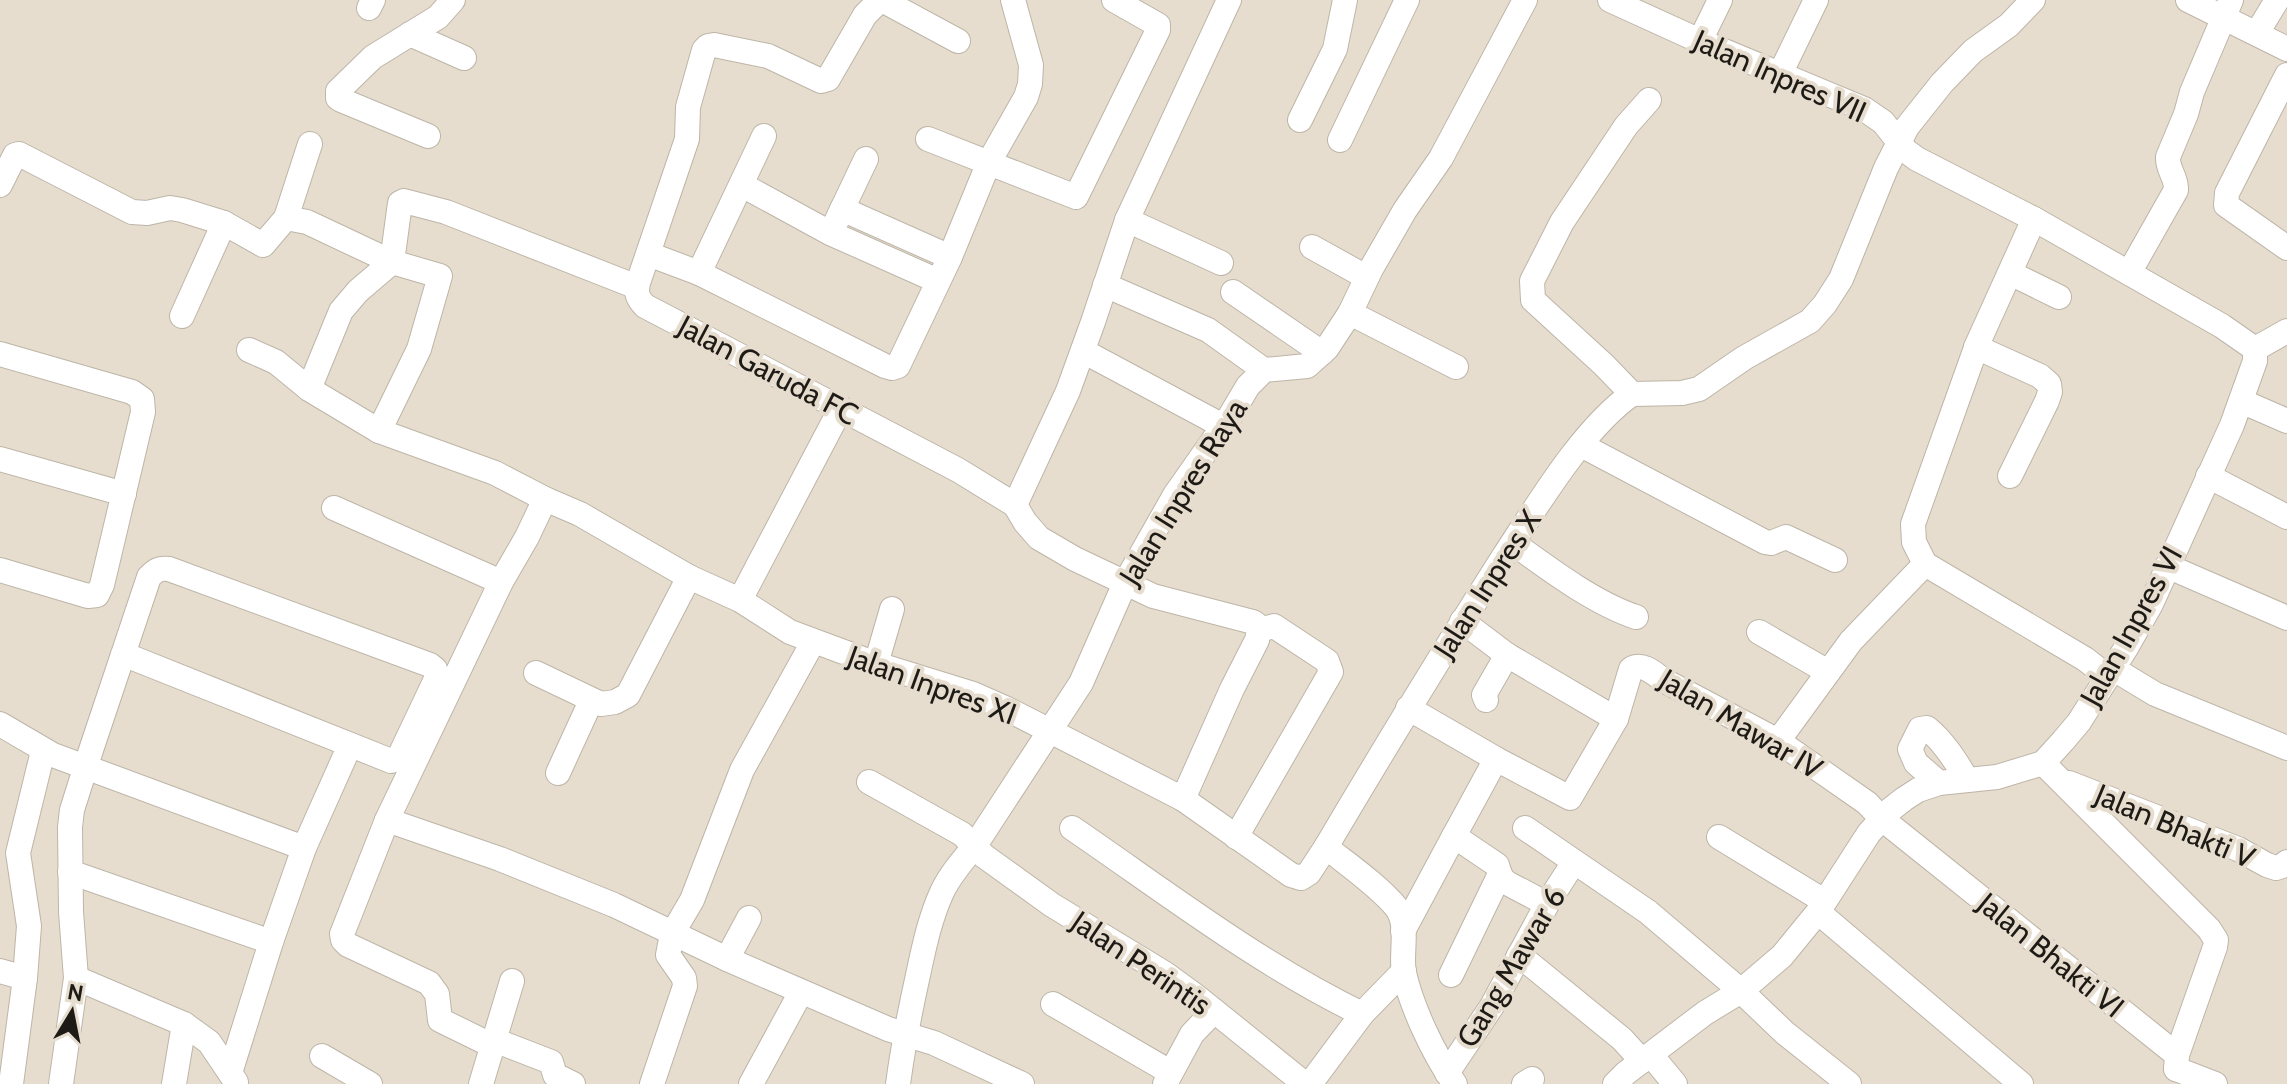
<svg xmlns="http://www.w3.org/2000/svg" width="2287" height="1084" font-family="Cabin,sans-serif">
<rect width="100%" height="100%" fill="#e6ddcf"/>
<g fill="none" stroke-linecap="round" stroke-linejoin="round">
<defs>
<g id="minor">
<path d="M880,0L865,15L828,79L821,81L768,56L714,45L708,46L704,50L688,107L687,139L638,283C636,293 637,298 645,306L958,470L1015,505L1025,522L1039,538L1075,559L1153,596L1253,622L1256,624L1259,630"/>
<path d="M882,0L958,41"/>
<path d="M1610,0L1700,41L1864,109L1883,122L1906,151L1917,159L2034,219L2222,326L2255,349V361L2232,425L2151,604L2126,648L2079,722L2063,741L2043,763L1997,777L1939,783L1918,790L1904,799L1890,810L1869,833L1818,912L1782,956L1741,991L1705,1013L1626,1073L1615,1084"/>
<path d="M2188,0L2287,49"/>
<path d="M369,8L373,0"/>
<path d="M2257,33L2277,0"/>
<path d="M410,34L464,58"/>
<path d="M1700,41L1720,0"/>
<path d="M1780,74L1816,0"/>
<path d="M2287,75L2227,193L2226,205L2287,248"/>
<path d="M1300,120L1335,49L1345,0"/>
<path d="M428,136L341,100L338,98V91L373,57L438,17L453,0"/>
<path d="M764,136L699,273L885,366L892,368L898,366L950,257L989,162L1026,97L1030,84L1031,65L1013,0"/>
<path d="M928,139L1076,197L1158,30V25L1114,0"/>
<path d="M1340,140L1407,0"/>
<path d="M0,185L15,155L19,154L132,212L147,213L170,208L182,210L224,223L263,245L286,218L310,144"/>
<path d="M742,185L830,233L938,281"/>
<path d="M842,209L950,257"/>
<path d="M286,218L307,222L392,262L440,276L419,349L379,431"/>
<path d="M2034,219L1977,345L1913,524L1914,542L1925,564L2085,659L2107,676"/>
<path d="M1127,220L1221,263"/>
<path d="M836,222L866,159"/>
<path d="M1312,247L1366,277"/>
<path d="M659,258L699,273"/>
<path d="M2010,273L2059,297"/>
<path d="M2129,273L2176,190C2177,178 2167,169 2168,157L2186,114L2192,92L2231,0"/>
<path d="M1105,285L1208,330L1264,370"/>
<path d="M1233,292L1322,353"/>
<path d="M1350,313L1456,367"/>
<path d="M182,316L224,223"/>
<path d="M1976,347L2040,376L2049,384L2050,392L2047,401L2010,476"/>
<path d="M2255,349L2287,331"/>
<path d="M249,350L276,362L309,389L379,431L495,473L545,499"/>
<path d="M1083,351L1223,426"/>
<path d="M0,354L132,392L142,399L143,412L102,585L97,595L88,596L0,570"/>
<path d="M309,389L341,311L358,291L392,262L400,203L404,201L446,212L637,287"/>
<path d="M1632,394L1604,365L1533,300L1532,281L1562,222L1626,126L1649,100"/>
<path d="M2241,401L2287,421"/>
<path d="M1581,445L1765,542L1771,543L1786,537L1835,560"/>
<path d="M0,459L124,494"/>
<path d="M2208,476L2287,517"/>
<path d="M1015,505L1068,391L1093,322L1127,220L1229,0"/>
<path d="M334,508L501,582"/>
<path d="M1513,543C1549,569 1594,603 1636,617"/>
<path d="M2167,566L2287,618"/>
<path d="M740,600L841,408"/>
<path d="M1462,621L1507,655L1616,719"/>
<path d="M1759,632L1828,672"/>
<path d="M876,664L892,609"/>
<path d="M2112,668L2155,694L2287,748"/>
<path d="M536,673L601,704L615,702L628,695L689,577"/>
<path d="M1486,700L1484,695L1507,655"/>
<path d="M1408,708L1496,759L1570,798L1616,719L1631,669C1642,662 1654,673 1663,680L1778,741L1867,803L1882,819L2177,1055L2176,1069"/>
<path d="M0,724L53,755L304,848"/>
<path d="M1778,741L1851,641L1925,564"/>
<path d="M1496,759L1454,836L1497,865L1501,878L1507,883L1547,904"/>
<path d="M2043,763L2209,929L2216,940L2215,947L2177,1055"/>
<path d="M558,773L591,701"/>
<path d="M869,782L962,834L984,856L1052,905L1164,973L1197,997L1305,1084"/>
<path d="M1939,783L1916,763L1910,749L1920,729L1927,728C1944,742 1956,761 1967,780"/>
<path d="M2069,783L2238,849L2267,865L2276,868L2282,866L2287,862"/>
<path d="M1183,799L1232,689L1257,640L1259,630"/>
<path d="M387,820L500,859L614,905L727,959"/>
<path d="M1072,828C1167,893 1259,964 1362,1014"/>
<path d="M1525,828L1648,912L1741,991L1785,1033L1849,1084"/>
<path d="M1236,837L1331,672L1327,661L1274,626L1259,630"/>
<path d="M1719,837L1824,901"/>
<path d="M1326,847C1347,864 1379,886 1396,907C1410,925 1400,953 1404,973C1412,1008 1434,1055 1455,1084"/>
<path d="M70,872L271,942"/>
<path d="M1818,912L2021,1084"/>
<path d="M749,918L727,959L888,1029L934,1043L1022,1084"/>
<path d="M1403,931L1454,836"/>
<path d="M1519,955L1622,1039L1642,1061"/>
<path d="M0,971L25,978"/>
<path d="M1451,975L1500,874"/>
<path d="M76,978L184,1024L209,1042L236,1082"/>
<path d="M1053,1004L1170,1072"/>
<path d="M1651,1055L1675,1084"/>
<path d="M322,1056L370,1084"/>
<path d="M2176,1069L2215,1084"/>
<path d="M230,1073L271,942L304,848L350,745"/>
<path d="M1447,1073L1492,1006L1547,904L1574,862"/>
<path d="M11,1084L25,978L29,926L18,853L43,751"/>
<path d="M61,1084L76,978L71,912L70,827L72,810L91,750L149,577C156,570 159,568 169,569L430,665L435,669L437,677L400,755L398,759L391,761L123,654"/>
<path d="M174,1084L184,1024"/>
<path d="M481,1084L512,981"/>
<path d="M573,1084L555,1075L551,1062L502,1043L493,1046L440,1020L437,994L429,983L348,945L343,940L342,934L387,820L501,582L527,537L545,499L580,514L689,577L740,600L790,632L876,664L973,694L1007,709L1183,799L1291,875L1301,878L1309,873L1326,847C1384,749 1443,652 1504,556C1537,506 1583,428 1632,394L1682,393L1699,389L1744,358L1810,321L1825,304L1841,279L1886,168L1907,127L1942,83L1973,51L2009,25L2033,0"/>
<path d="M652,1084L685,986L684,978L668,955L672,934L692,900L742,770L813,642"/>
<path d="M751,1084L801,992"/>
<path d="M898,1084C903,1047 910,1011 918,975C924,947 930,918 942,892C950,875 963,860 974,847L1081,683L1125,583L1175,495L1229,418L1248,386L1264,370L1307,366L1327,348L1350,313L1371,269L1405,210L1441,158L1525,0"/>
<path d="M1165,1084L1192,1034L1214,1011"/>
<path d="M1310,1084L1362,1014L1404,971"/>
<path d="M1524,1084L1532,1079"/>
</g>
</defs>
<!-- minor casing -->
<use href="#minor" stroke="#bdb5a7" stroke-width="26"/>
<!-- minor -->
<use href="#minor" stroke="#fff" stroke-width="24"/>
</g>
<g text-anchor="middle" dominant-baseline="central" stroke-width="8" stroke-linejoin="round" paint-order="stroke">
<!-- street labels -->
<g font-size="30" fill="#1e1b16" stroke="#e6ddcf">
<text transform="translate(1780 76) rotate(24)">Jalan Inpres VII</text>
<text transform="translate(768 370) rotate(28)">Jalan Garuda FC</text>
<text transform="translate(1183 492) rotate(-58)">Jalan Inpres Raya</text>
<text transform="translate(1487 584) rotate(-57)">Jalan Inpres X</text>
<text transform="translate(2131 626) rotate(-61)">Jalan Inpres VI</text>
<text transform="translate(932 685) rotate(20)">Jalan Inpres XI</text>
<text transform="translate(1741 724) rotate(31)">Jalan Mawar IV</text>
<text transform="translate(2175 826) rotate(23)">Jalan Bhakti V</text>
<text transform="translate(2051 955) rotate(39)">Jalan Bhakti VI</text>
<text transform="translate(1141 963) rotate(34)">Jalan Perintis</text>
<text transform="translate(1511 967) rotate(-59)">Gang Mawar 6</text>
</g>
</g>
<!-- north arrow -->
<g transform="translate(72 1012) rotate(10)" stroke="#e6ddcf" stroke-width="6" paint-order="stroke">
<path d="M0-6L14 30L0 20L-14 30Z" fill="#1e1b16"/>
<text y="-12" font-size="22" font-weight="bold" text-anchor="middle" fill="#1e1b16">N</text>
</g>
</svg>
